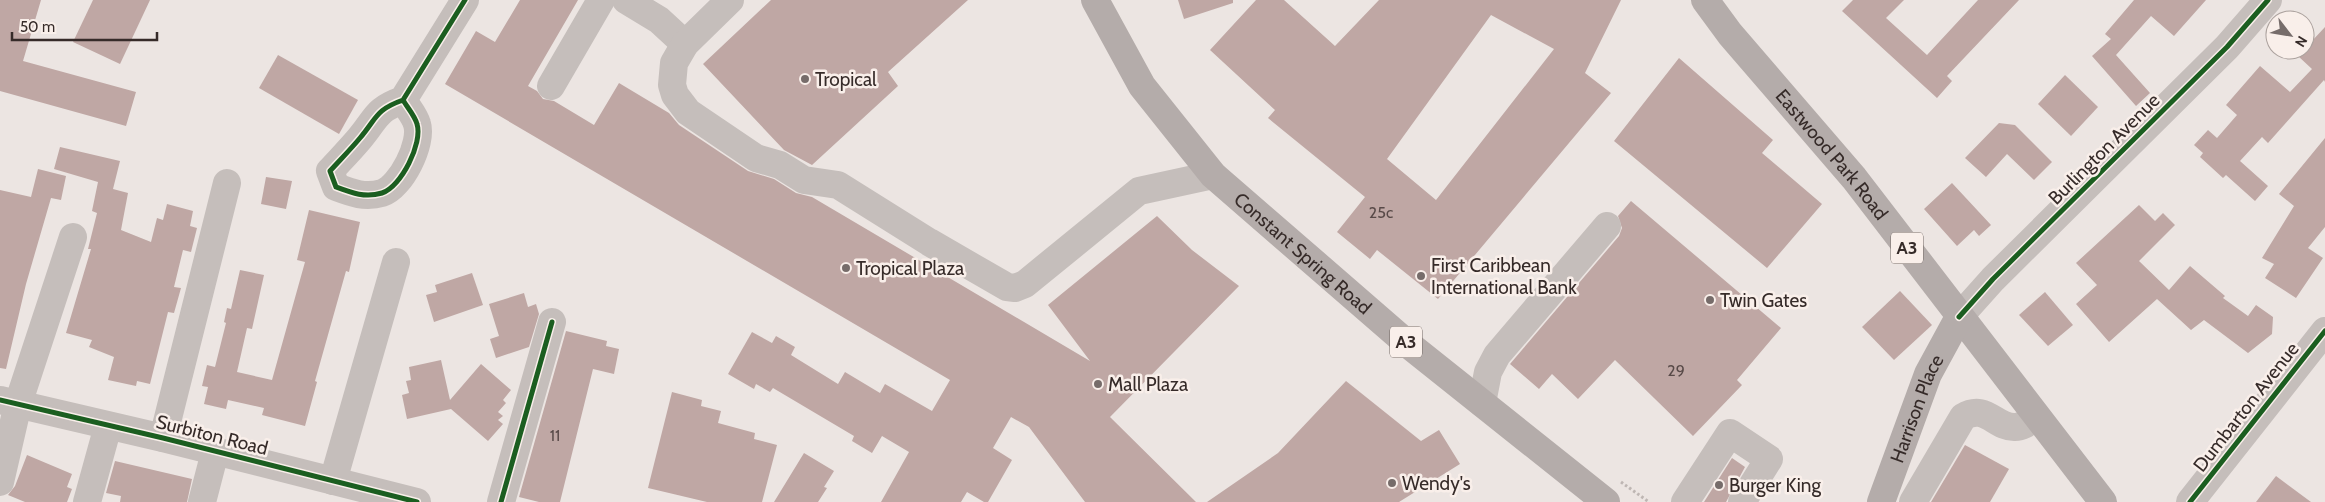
<svg xmlns="http://www.w3.org/2000/svg" width="2325" height="502" font-family="Cabin,sans-serif">
<rect width="100%" height="100%" fill="#ece5e2"/>
<!-- building -->
<g fill="#bfa7a4" fill-rule="evenodd">
<path d="M0,0H41L23,61L136,92L126,126L0,91Z"/>
<path d="M93,0H150L120,64L73,42Z"/>
<path d="M520,0H578L528,86L537,91L543,99L554,101L594,125L619,83L669,113L679,125L748,171L774,179L796,193L812,197L1090,361L1048,305L1157,216L1192,250L1239,286L1110,417L1196,502H1085L1029,427L1011,417L993,448L1012,460L988,502H984L967,492L961,502H881L909,452L882,436L872,453L852,441L854,436L773,388L770,392L756,384L754,389L728,374L752,332L772,343L776,336L795,347L791,355L838,384L845,372L880,393L885,384L932,411L950,380L445,84L476,31L495,42Z"/>
<path d="M771,0H968L888,72L898,86L812,165L784,150L703,64Z"/>
<path d="M1178,0H1233V3L1184,19Z"/>
<path d="M1256,0H1284L1335,46L1379,0H1621L1585,73L1611,93L1438,299L1377,250L1370,259L1337,232L1365,197L1268,118L1275,110L1210,50ZM1491,15L1554,49L1436,200L1387,159Z"/>
<path d="M1853,0H1904L1886,18L1927,55L1978,0H2019L1947,76L1952,81L1937,98L1842,11Z"/>
<path d="M2134,0H2206L2174,36L2151,16L2116,55L2150,93L2136,106L2092,56L2111,39L2105,34Z"/>
<path d="M2325,27V82L2324,80L2268,143L2262,137L2240,161L2268,186L2255,201L2226,175L2223,178L2200,157L2203,153L2194,145L2208,130L2217,138L2237,115L2226,105L2260,66L2290,92L2312,69L2298,56Z"/>
<path d="M278,55L358,100L339,134L259,88Z"/>
<path d="M1679,58L1773,140L1762,153L1822,204L1767,268L1614,141Z"/>
<path d="M2065,75L2098,107L2071,136L2038,104Z"/>
<path d="M1999,123L2015,125L2052,162L2034,180L2007,154L1986,177L1965,158Z"/>
<path d="M2325,138V227L2308,248L2323,258L2296,298L2265,278L2274,264L2262,258L2294,206L2279,194Z"/>
<path d="M60,147L120,161L113,189L128,193L121,230L151,242L157,218L163,220L167,204L193,211L190,226L197,228L191,252L183,250L174,287L181,288L174,313L168,312L150,384L137,381L136,386L108,380L114,357L89,347L92,340L66,333L91,249H88L97,213L92,211L98,182L54,169Z"/>
<path d="M38,169L66,176L61,200L51,198L26,284L6,369L0,368V190L31,197Z"/>
<path d="M266,177L292,181L286,209L261,204Z"/>
<path d="M1952,183L1991,225L1979,236L1974,230L1957,246L1924,209Z"/>
<path d="M1631,201L1781,328L1737,380L1742,385L1693,436L1615,360L1578,399L1552,374L1539,389L1510,364L1619,236L1622,228L1618,216Z"/>
<path d="M2139,205L2155,221L2163,213L2175,225L2139,261L2169,290L2190,266L2225,296L2223,298L2248,316L2256,305L2273,317L2272,334L2248,353L2204,320L2191,330L2157,299L2109,342L2076,304L2097,285L2076,263Z"/>
<path d="M309,210L360,222L349,272L346,271L315,381L317,382L305,426L262,415L264,408L228,400L226,409L204,404L208,387L202,386L207,365L215,367L226,323L224,322L227,308L231,309L240,270L264,275L252,329L247,328L237,372L272,380L305,262L297,260Z"/>
<path d="M472,273L483,305L434,322L426,295L437,292L435,285Z"/>
<path d="M1900,291L1932,325L1894,360L1862,327Z"/>
<path d="M2045,292L2073,325L2048,346L2019,315Z"/>
<path d="M524,293L528,307L536,304L539,314L529,347L496,358L490,339L499,336L489,304Z"/>
<path d="M566,331L607,341L606,346L619,349L614,374L593,369L560,502H539L519,497Z"/>
<path d="M441,360L450,400L481,364L511,390L503,400L506,403L498,412L503,416L498,420L503,424L488,441L451,409L407,419L402,395L409,393L406,381L411,380L409,367Z"/>
<path d="M1346,381L1421,441L1439,430L1460,464L1399,502H1207L1278,453Z"/>
<path d="M672,392L702,400L701,406L721,411L718,423L755,433L754,439L777,445L762,502H707L648,488Z"/>
<path d="M1965,445L2009,469L1990,502H1931Z"/>
<path d="M804,453L834,471L824,487L827,488L818,502H774Z"/>
<path d="M27,455L72,474L67,487L72,489L67,502H25L8,495L15,486Z"/>
<path d="M1732,458L1745,467L1726,502H1704Z"/>
<path d="M115,461L192,479L187,502H120L121,496L106,493Z"/>
<path d="M2276,476L2311,502H2256Z"/>
</g>
<g fill="none" stroke-linecap="round" stroke-linejoin="round">
<!-- path -->
<path stroke="#beb6b3" stroke-width="3" stroke-dasharray="2.5 2.5" stroke-linecap="butt" d="M1621,482L1649,502"/>
<!-- minor -->
<g stroke="#c5bebb" stroke-width="28">
<path d="M626,0L659,20L685,44"/>
<path d="M730,0L685,44L674,63L672,85L675,95L688,112L756,158L780,165L804,180L838,185L929,242L1007,287L1015,288L1025,284L1139,191L1213,175"/>
<path d="M551,86L601,0"/>
<path d="M403,100C407,107 415,116 417,124C423,143 401,187 382,193C365,198 352,193 336,187L330,171C340,160 350,150 360,138C377,118 375,110 403,100L465,0"/>
<path d="M1959,317L1993,279L2227,47L2268,0"/>
<path d="M0,400L163,438L417,502"/>
<path d="M1482,403L1488,372L1497,355L1607,226"/>
<path d="M163,438L227,183"/>
<path d="M333,481L396,262"/>
<path d="M0,482L18,404L73,237"/>
<path d="M87,502L108,426"/>
<path d="M202,502L215,452"/>
<path d="M501,502L552,322"/>
<path d="M1685,502L1730,433L1769,459L1742,502"/>
<path d="M1913,502L1963,417C1986,403 1995,428 2015,427C2023,427 2030,421 2036,417"/>
<path d="M2190,502L2325,331"/>
</g>
<!-- major -->
<g stroke="#b4acaa" stroke-width="28">
<path id="s1" d="M1095,0L1142,86L1213,175L1409,345L1606,502"/>
<path id="s2" d="M1705,0L1730,34L1854,178L2103,502"/>
<path id="s3" d="M1881,502L1928,374L1959,317"/>
</g>
<defs>
<g id="cycleway">
<path d="M403,100C407,107 415,116 417,124C423,143 401,187 382,193C365,198 352,193 336,187L330,171C340,160 350,150 360,138C377,118 375,110 403,100L465,0"/>
<path d="M1959,317L1993,279L2227,47L2268,0"/>
<path d="M0,400L163,438L417,502"/>
<path d="M501,502L552,322"/>
<path d="M2190,502L2325,331"/>
</g>
</defs>
<!-- cycleway casing -->
<use href="#cycleway" stroke="#f9efea" stroke-width="8"/>
<!-- cycleway -->
<use href="#cycleway" stroke="#1b5e20" stroke-width="5"/>
</g>
<!-- markers -->
<g fill="#766c6a" stroke="#f9efea" stroke-width="2">
<circle cx="805" cy="79" r="5"/>
<circle cx="846" cy="268" r="5"/>
<circle cx="1421" cy="276" r="5"/>
<circle cx="1710" cy="300" r="5"/>
<circle cx="1098" cy="384" r="5"/>
<circle cx="1392" cy="483" r="5"/>
<circle cx="1719" cy="485" r="5"/>
</g>
<g text-anchor="middle" dominant-baseline="central" stroke-width="5" stroke-linejoin="round" paint-order="stroke">
<!-- number labels -->
<g font-size="16" fill="#584a48">
<text x="1381" y="212">25c</text>
<text x="1676" y="370">29</text>
<text x="555" y="435">11</text>
</g>
<!-- shield labels -->
<g fill="#f9efea" stroke="#706663" stroke-width="1">
<rect x="1891" y="232.5" width="32" height="31" rx="4"/>
<rect x="1390" y="326.5" width="32" height="31" rx="4"/>
</g>
<g font-size="18" font-weight="bold" fill="#362b29">
<text x="1907" y="248">A3</text>
<text x="1406" y="342">A3</text>
</g>
<!-- poi labels -->
<g font-size="19" fill="#362b29" stroke="#f9efea" text-anchor="start">
<text x="815" y="79">Tropical</text>
<text x="1431" y="265">First Caribbean<tspan x="1431" dy="22">International Bank</tspan></text>
<text x="856" y="268">Tropical Plaza</text>
<text x="1720" y="300">Twin Gates</text>
<text x="1108" y="384">Mall Plaza</text>
<text x="1402" y="483">Wendy's</text>
<text x="1729" y="485">Burger King</text>
</g>
<!-- street labels -->
<g font-size="19" fill="#362b29" stroke="#f9efea">
<text transform="translate(2104 149) rotate(-45)">Burlington Avenue</text>
<text stroke="none"><textPath href="#s2" startOffset="200">Eastwood Park Road</textPath></text>
<text stroke="none"><textPath href="#s1" startOffset="331">Constant Spring Road</textPath></text>
<text transform="translate(2246 407) rotate(-52)">Dumbarton Avenue</text>
<text stroke="none"><textPath href="#s3" startOffset="100">Harrison Place</textPath></text>
<text transform="translate(212 435) rotate(14)">Surbiton Road</text>
</g>
</g>
<!-- north arrow -->
<g transform="translate(2290 35) rotate(121)"><circle r="24" fill="#f9efea" stroke="#aba19d"/>
<path d="M0-4L9 19L0 12L-9 19Z" fill="#766c6a"/>
<text y="-8" font-size="14" font-weight="bold" text-anchor="middle" fill="#362b29">N</text>
</g>
<!-- scale -->
<path d="M12 32v8h145v-8" fill="none" stroke="#362b29" stroke-width="2.5"/>
<text x="20" y="32" font-size="15" fill="#362b29" stroke="#f9efea" stroke-width="4" paint-order="stroke">50 m</text>
</svg>
